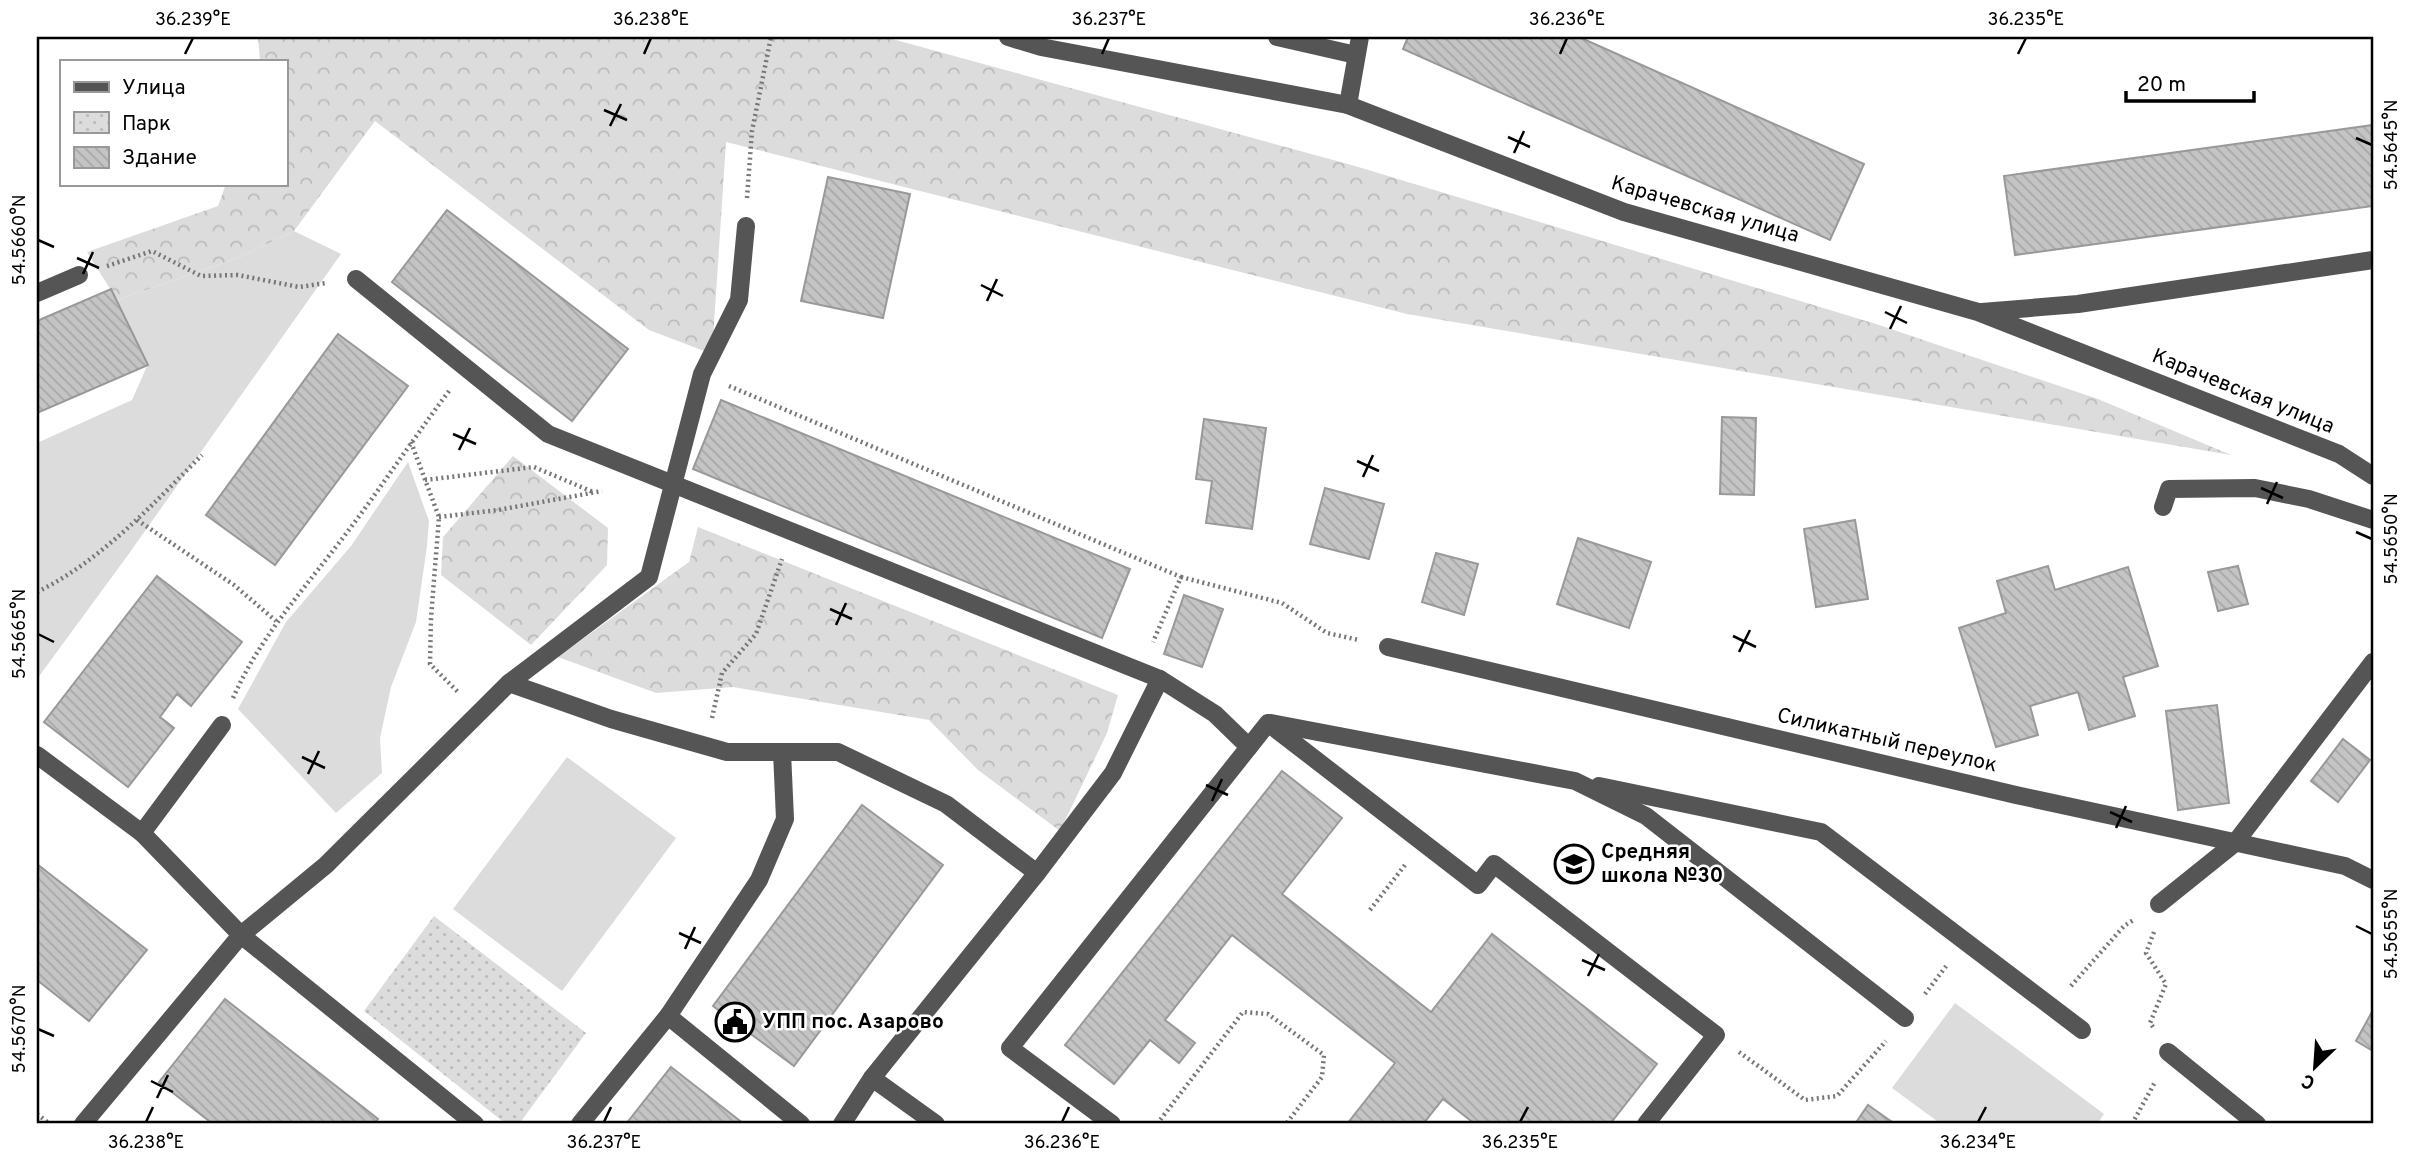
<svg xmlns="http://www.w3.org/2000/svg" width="2410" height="1161" font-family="Overpass,sans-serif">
<defs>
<pattern id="forest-crowns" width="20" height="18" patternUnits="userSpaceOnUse" patternTransform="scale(1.75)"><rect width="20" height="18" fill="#dcdcdc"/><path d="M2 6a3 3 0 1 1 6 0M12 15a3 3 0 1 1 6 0" fill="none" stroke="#bbb"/></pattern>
<pattern id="park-dots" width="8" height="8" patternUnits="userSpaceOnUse" patternTransform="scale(1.75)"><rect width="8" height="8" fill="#dcdcdc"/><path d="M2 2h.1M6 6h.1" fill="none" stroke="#bbb" stroke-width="1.8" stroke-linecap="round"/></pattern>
<pattern id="building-back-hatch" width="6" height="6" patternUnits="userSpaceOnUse" patternTransform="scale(1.75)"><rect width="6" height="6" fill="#c4c4c4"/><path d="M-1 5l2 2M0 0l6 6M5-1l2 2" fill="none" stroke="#a7a7a7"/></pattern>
</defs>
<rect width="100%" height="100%" fill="#fff"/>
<!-- grass -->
<g fill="#dcdcdc">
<path d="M294,231L341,254L128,555L37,679V443L132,400L148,364L117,300L238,258Z"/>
<path d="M408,462L429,521L427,546L416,622L391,687L380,738L382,773L336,813L238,709L286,622L351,546Z"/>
<path d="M567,757L676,838L562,991L453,909Z"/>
<path d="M1955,1003L2104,1114L2097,1124H1941L1892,1088Z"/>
</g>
<!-- forest -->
<g fill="url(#forest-crowns)">
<path d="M258,37H885L1355,166L1876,324L2098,399L2231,455L1407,314L726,142L712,354L649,330L375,121L294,231L238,258L117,300L87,252L218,206L226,184H285V61H260Z"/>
<path d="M513,456L608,528L607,565L531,645L441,575L443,537Z"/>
<path d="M698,527L1118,695L1107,733L1060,831L978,770L929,720L733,687L656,693L558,657L689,562Z"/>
</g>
<!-- park -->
<path fill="url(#park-dots)" d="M434,916L586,1033L519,1124H506L364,1011Z"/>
<!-- building -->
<g fill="url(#building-back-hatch)" stroke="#999" stroke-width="2">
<path d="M1408,37H1579L1864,164L1830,240L1403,49Z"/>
<path d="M2373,125V206L2015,255L2004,176Z"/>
<path d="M828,177L910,194L883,318L801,301Z"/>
<path d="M447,210L628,349L572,421L392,282Z"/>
<path d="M111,289L148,365L37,413V321Z"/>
<path d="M338,334L408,386L275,565L206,515Z"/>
<path d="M721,400L1130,569L1102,638L693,469Z"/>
<path d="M1722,417L1756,418L1754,495L1720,494Z"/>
<path d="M1204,419L1266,428L1252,529L1206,523L1212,481L1196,479Z"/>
<path d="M1325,488L1384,504L1369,559L1310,544Z"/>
<path d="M1855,520L1868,599L1816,607L1804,529Z"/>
<path d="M1578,538L1651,562L1629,628L1557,604Z"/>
<path d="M1436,553L1478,564L1464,615L1422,602Z"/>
<path d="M2048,566L2055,590L2128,567L2158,666L2123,677L2135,716L2089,730L2078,692L2030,706L2038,735L1996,747L1959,628L2006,613L1997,581Z"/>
<path d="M2238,566L2248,604L2218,611L2208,572Z"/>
<path d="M157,576L242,642L191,706L177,694L160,717L174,728L128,787L44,722Z"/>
<path d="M1184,595L1223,609L1202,667L1164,654Z"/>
<path d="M2217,705L2229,803L2178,810L2166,711Z"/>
<path d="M2343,739L2370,760L2338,802L2311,781Z"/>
<path d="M1282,771L1342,818L1282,894L1431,1012L1492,934L1657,1064L1610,1124H1475L1443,1099L1423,1124H1347L1395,1063L1232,935L1165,1020L1195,1043L1179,1063L1150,1040L1114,1084L1065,1045Z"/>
<path d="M862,805L943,865L794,1066L713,1006Z"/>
<path d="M37,864L147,950L89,1021L37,980Z"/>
<path d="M225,999L378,1119L374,1124H213L159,1082Z"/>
<path d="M2373,1010V1051L2356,1041Z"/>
<path d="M671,1067L744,1124H626Z"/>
<path d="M1868,1105L1895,1124H1855Z"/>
</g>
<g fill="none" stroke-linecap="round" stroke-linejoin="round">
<!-- path -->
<g stroke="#777" stroke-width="4.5" stroke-dasharray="2 3.5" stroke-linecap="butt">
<path d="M747,198L752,131L771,37"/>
<path d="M107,266L152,251L201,276L238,275L299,287L326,283"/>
<path d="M729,386L1181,577L1153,642"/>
<path d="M411,442L439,517L431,618L430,664L458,692"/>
<path d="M425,480L534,467L593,492"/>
<path d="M439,517L498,510L602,491"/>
<path d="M137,520L234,585L276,621"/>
<path d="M1181,577L1282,603L1327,633L1359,640"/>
<path d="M37,592C101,561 152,505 202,455"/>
<path d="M233,698C258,641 298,596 335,548C375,497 410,443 449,391"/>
<path d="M712,718L722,673L756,634L782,559"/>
<path d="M1370,910L1405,865"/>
<path d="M2071,986L2124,926L2135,919"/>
<path d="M1925,994L1947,965"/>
<path d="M2153,1027L2150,1023L2166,984L2146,953L2154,932"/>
<path d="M1739,1052L1805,1100L1837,1096L1886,1041"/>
<path d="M37,1114L50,1124"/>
<path d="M1157,1124L1243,1012L1268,1014L1324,1055L1322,1077L1286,1124"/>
<path d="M2132,1124L2155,1082"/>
</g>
<!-- minor -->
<g stroke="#555" stroke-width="18">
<path d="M1008,37L1041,47L1348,105L1624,212L1978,312L2339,454L2373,476"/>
<path d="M1277,37L1356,55"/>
<path d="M1348,105L1360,37"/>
<path d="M356,279L548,434L1160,679"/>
<path d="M37,293L79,275"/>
<path d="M1982,312L2078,304L2373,260"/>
<path d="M2163,507L2169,489L2255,488L2309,499L2373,520"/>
<path d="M1388,647L2016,795L2345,866L2373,880"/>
<path d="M509,683L611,719L727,752H838L946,804L1037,873"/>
<path d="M1271,723L1575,781L1646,816L1905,1018"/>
<path d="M37,755L142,833L241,935L475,1124"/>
<path d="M1599,786L1821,832L2082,1030"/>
<path d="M142,833L222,725"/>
<path d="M2159,904L2235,843L2373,662"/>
<path d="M668,1016L759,880L785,819L782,752"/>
<path d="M2168,1052L2257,1124"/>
<path d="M872,1078L936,1124"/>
<path d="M83,1124L241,935L326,865L509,683L649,577L702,374L739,300L746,226"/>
<path d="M580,1124L668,1016L801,1124"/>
<path d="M842,1124L872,1078L1037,873L1113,773L1160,679L1215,714L1249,747"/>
<path d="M1112,1124L1010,1048L1268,723L1478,885L1494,864L1716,1035L1646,1124"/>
</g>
</g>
<!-- ticks -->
<path fill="none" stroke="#000" stroke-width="2.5" d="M185,54L193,38M644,54L651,38M1102,54L1109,38M1560,54L1567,38M2018,54L2026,38M604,110L627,120M610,126L621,104M1508,137L1530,147M2356,138L2372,145M1514,153L1524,131M38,240L54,247M77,258L99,268M83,274L93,252M981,285L1003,296M987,301L997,279M1885,312L1907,323M1890,329L1901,306M453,434L476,444M459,450L470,428M1357,461L1379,471M1363,477L1373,455M2261,488L2283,498M2267,504L2277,482M2356,532L2372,539M830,609L852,619M836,625L846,603M38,634L54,642M1733,636L1756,647M1739,652L1750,630M302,757L325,768M308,774L319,751M1206,785L1228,795M1212,801L1222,779M2110,812L2132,822M2116,828L2126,806M2356,926L2372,934M679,933L701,943M685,949L695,927M1582,960L1605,970M1588,976L1599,954M38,1029L54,1036M151,1081L173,1092M157,1098L168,1075M146,1122L153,1107M604,1122L611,1107M1062,1122L1069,1107M1520,1122L1528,1107M1978,1122L1986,1107"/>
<!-- icons -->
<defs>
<symbol id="school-ring" viewBox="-11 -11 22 22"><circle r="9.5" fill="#fff" stroke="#000" stroke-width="1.5"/><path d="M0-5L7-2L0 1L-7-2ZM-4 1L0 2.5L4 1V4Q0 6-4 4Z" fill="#000"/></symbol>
<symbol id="civic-ring" viewBox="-11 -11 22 22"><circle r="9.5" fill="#fff" stroke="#000" stroke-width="1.5"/><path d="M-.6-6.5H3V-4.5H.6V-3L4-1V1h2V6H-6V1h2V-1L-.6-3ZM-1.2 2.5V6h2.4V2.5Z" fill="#000"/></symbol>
</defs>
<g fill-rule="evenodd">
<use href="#school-ring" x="1552" y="842" width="44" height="44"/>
<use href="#civic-ring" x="713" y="1000" width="44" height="44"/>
</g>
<g text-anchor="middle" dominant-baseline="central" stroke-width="5" stroke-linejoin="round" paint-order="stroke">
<!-- street labels -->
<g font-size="21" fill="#000" stroke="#fff">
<text transform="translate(1705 210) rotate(16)">Карачевская улица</text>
<text transform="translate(2243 392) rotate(22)">Карачевская улица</text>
<text transform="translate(1887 741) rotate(13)">Силикатный переулок</text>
</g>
<!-- poi labels -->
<g font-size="21" font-weight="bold" fill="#000" stroke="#fff" text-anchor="start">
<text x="1601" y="852">Средняя<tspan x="1601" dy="24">школа №30</tspan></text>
<text x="762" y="1022">УПП пос. Азарово</text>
</g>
</g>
<!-- border -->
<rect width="2410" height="1161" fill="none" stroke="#ffffff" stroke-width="77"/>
<!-- legend -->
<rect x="60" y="60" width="228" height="126" fill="#ffffff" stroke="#999999" stroke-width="2"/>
<rect x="74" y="82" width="35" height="10" fill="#555555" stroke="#999999" stroke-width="2"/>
<text x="122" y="94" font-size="21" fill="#000000">Улица</text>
<rect x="74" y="112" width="35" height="21" fill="url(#park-dots)" stroke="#999999" stroke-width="2"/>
<text x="122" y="130" font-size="21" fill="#000000">Парк</text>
<rect x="74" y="147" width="35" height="21" fill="url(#building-back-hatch)" stroke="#999999" stroke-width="2"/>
<text x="122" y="164" font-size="21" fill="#000000">Здание</text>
<!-- north arrow -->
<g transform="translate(2315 1067) rotate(205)" stroke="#ffffff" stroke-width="5" paint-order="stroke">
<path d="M0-5L12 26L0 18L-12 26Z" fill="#000000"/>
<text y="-10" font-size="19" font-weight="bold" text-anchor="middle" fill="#000000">С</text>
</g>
<!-- scale -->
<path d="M2126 91v10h128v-10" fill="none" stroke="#000000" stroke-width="3.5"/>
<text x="2137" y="91" font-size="21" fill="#000000" stroke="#ffffff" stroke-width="5" paint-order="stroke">20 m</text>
<rect x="38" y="38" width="2334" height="1084" fill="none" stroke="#000" stroke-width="2.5"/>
<g font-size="18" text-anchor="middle" fill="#000">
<text x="193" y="25">36.239°E</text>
<text x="651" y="25">36.238°E</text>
<text x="1109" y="25">36.237°E</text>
<text x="1567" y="25">36.236°E</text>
<text x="2026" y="25">36.235°E</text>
<text transform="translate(2391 145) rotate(-90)" y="6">54.5645°N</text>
<text transform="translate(19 240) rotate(-90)" y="6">54.5660°N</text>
<text transform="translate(2391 539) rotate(-90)" y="6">54.5650°N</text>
<text transform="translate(19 634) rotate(-90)" y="6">54.5665°N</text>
<text transform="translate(2391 934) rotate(-90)" y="6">54.5655°N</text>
<text transform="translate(19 1029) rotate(-90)" y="6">54.5670°N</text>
<text x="146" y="1148">36.238°E</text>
<text x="604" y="1148">36.237°E</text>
<text x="1062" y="1148">36.236°E</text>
<text x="1520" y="1148">36.235°E</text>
<text x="1978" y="1148">36.234°E</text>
</g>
</svg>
